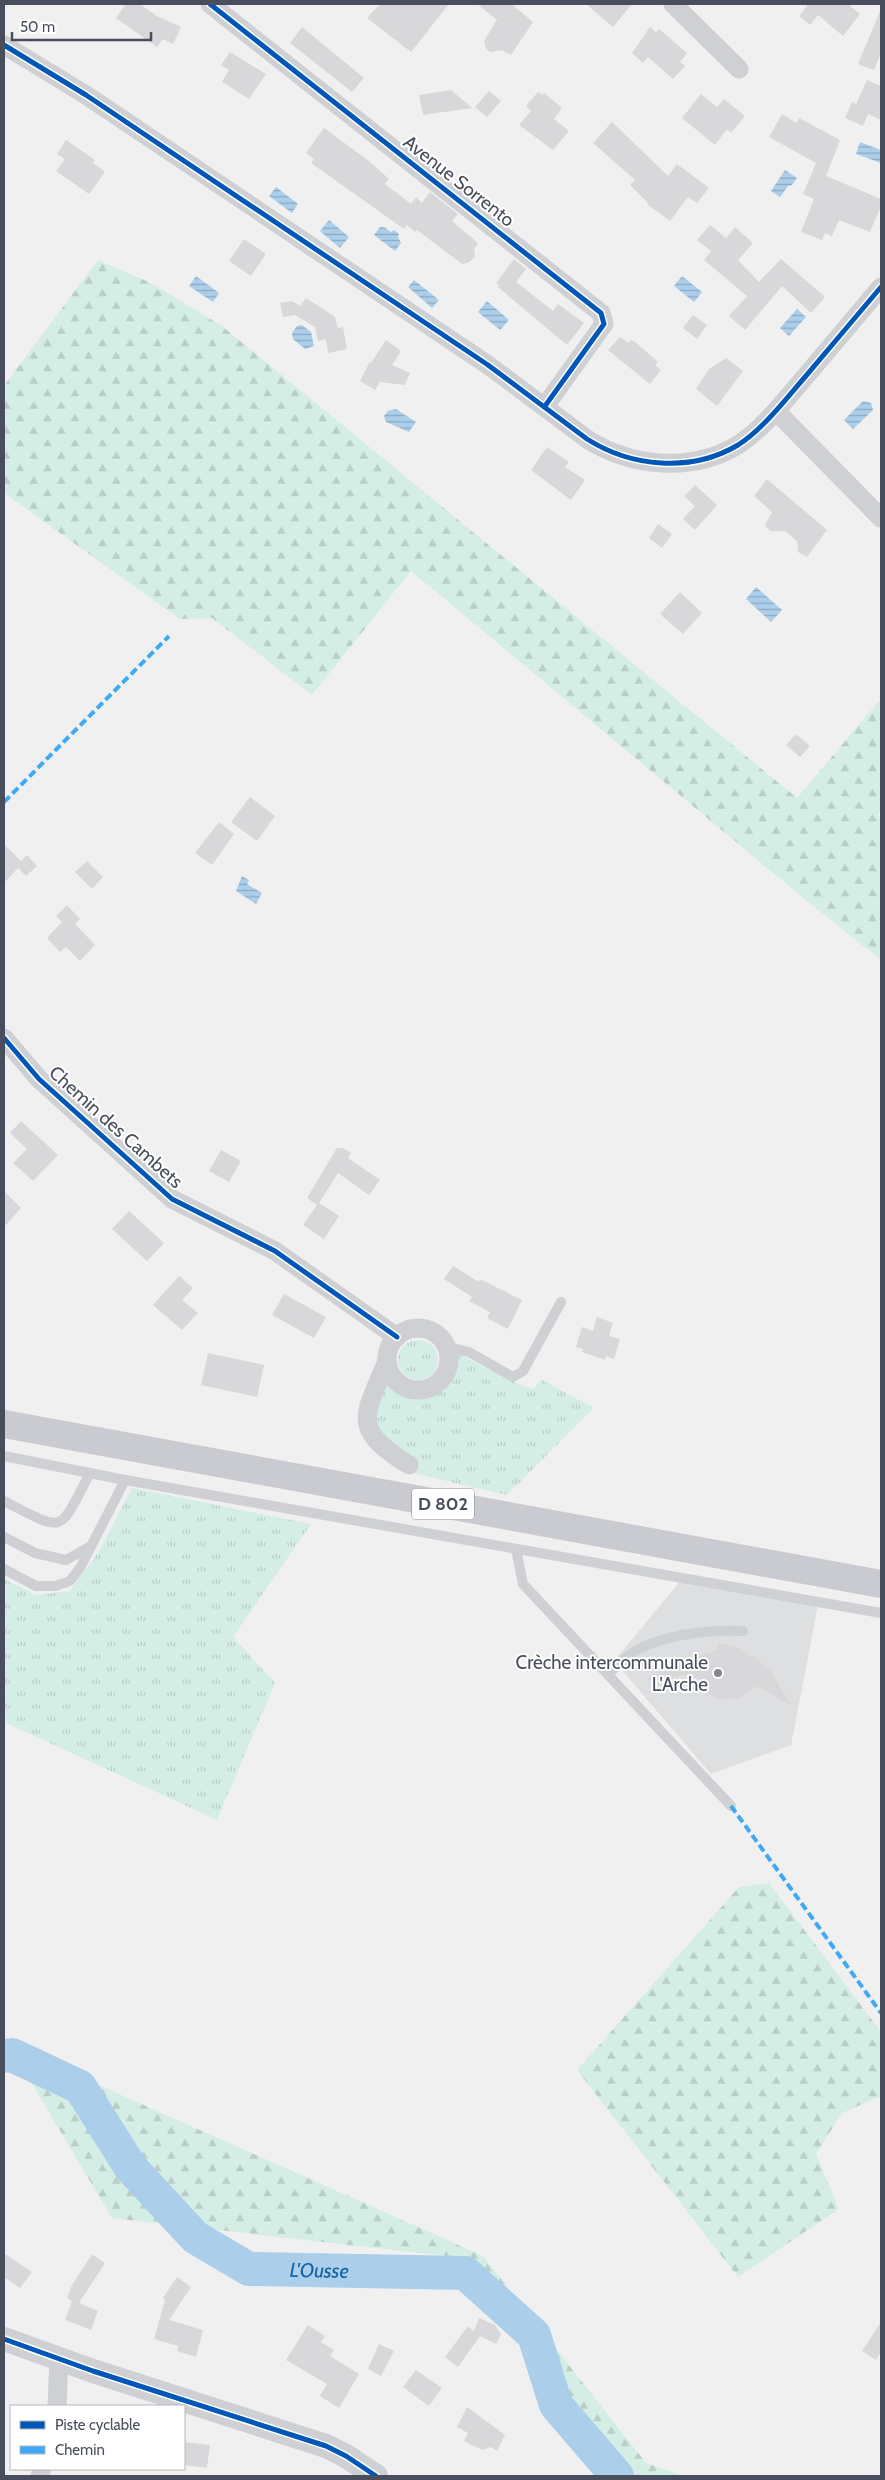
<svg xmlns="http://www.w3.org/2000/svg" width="885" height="2480" font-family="Cabin,sans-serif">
<defs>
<pattern id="grass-tufts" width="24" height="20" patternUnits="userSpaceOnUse" patternTransform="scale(1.25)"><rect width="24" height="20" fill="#d5eee5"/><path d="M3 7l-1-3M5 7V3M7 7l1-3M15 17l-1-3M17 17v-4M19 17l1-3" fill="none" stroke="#b8cec7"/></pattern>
<pattern id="forest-firs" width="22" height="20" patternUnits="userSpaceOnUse" patternTransform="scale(1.25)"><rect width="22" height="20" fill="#d5eee5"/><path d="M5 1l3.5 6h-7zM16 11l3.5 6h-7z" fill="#b8cec7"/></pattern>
<pattern id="water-rules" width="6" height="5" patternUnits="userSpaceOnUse" patternTransform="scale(1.25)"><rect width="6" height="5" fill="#abceea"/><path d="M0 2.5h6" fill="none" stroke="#8da9c1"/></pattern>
</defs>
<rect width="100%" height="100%" fill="#f0f0f0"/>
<!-- education -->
<path fill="#dedfe0" d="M682,1579L819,1600L791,1745L711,1774L614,1661Z"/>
<!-- grass -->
<g fill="url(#grass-tufts)">
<circle cx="418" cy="1360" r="20"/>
<path d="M459,1354L515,1383L533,1389L542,1380L594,1408L507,1495L408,1472L384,1440L369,1413L388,1382C404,1396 435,1406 448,1383C454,1373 450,1362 459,1354Z"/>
<path d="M132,1488L311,1524L233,1637L275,1683L217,1820L4,1722V1579L36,1595L70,1591L99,1551Z"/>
</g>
<!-- forest -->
<g fill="url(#forest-firs)">
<path d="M98,260L151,283L222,326L797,798L879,701L881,703V811L877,815L881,820V960L808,902L411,571L312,695L212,618L180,619L4,493V386Z"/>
<path d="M769,1883L881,2032V2096L842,2113L816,2154L839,2209L738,2277L577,2070L739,1887Z"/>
<path d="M9,2045L483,2256L646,2463L684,2476H620L455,2257L112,2218Z"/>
</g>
<!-- water -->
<g fill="url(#water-rules)">
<path d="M860,142L881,150V163L856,154Z"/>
<path d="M785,170L797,178L792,185L788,186L780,197L771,191Z"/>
<path d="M276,187L298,204L292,213L269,196Z"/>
<path d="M329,220L349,237L340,248L320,231Z"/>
<path d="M380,227H384L391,232L394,230L399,234L398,237L401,243L395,251L374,235Z"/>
<path d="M196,276L219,293L213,302L189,286Z"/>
<path d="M682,276L702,292L694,302L674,286Z"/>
<path d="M414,280L439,300L432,308L408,287Z"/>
<path d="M487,301L509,320L500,330L478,312Z"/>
<path d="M797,309L806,317L789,336L780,328Z"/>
<path d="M302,325L311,332L314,346L305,349L293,339L292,333L297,326Z"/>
<path d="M863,401L871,403L873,410L853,429L844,420Z"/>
<path d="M396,409L416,422L409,432L386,422L384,416L388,411Z"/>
<path d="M756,587L782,610L771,622L746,599Z"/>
<path d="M242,876L249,880L247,884L262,893L256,904L236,891Z"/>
</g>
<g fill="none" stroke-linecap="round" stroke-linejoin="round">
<!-- river -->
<path stroke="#abceea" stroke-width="34" id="s1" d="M4,2056L12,2055L80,2087L131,2168L195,2237L249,2269L465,2273L534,2335L556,2405L617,2476"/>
</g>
<!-- building -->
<g fill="#d8d8da">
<path d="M126,4H140L157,16L181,27L173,44L163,39L157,47L116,18Z"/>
<path d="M380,4H449L411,52L367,18Z"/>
<path d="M477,4H512L533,22L511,55L502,50L490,52L486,49L484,41L497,20Z"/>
<path d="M586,4H632L613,27Z"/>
<path d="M804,4H848L860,14L843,36L818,15L810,25L799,16L807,6Z"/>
<path d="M881,9V53L874,70L858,64Z"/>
<path d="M302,27L364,78L352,92L290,43Z"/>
<path d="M650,27L656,32L659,29L687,53L680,62L685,66L673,79L648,57L643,63L632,53Z"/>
<path d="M230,52L266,74L249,99L222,82L229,70L221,65Z"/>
<path d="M867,80L881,86V120L868,114L863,126L845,118L852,102L856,104Z"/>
<path d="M451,90L472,108L423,115L419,95Z"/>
<path d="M489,91L501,101L487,117L475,107Z"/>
<path d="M538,92L543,95L544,93L562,108L554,119L569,131L553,150L519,125L531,111L526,106Z"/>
<path d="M701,94L717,107L724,99L745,116L731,133L727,129L715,145L682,118Z"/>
<path d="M782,114L796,123L799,118L840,140L826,176L881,199V206L870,232L839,220L832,236L825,233L822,240L801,232L814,199L803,194L816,163L769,137Z"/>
<path d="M612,122L668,176L677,164L709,188L697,203L688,197L670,221L647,204L648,203L630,185L635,180L593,143Z"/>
<path d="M324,128L369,161L389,179L385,184L411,204L416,197L422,203L430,192L458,214L452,221L478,243L474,249L475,256L470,262L462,264L417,230L415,232L407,225L404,229L311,163L314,159L306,153Z"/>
<path d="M66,140L95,160L93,163L105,172L89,194L56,171L65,159L57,154Z"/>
<path d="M710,225L726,238L735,227L753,243L738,260L759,282L781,259L825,297L811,313L782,286L745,330L729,316L747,296L704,260L711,251L697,240Z"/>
<path d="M244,239L266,254L251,276L229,261Z"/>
<path d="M514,259L526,269L516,282L553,311L558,304L584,323L567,345L498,287L499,285L496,283Z"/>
<path d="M306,298L335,317L338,328L343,327L347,349L328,353L326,339L318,341L315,327L295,315L283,317L280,303L292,301L300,306Z"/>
<path d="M693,315L707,325L697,339L683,328Z"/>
<path d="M620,337L628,343L631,340L635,342L658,362L655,365L661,370L650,384L608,350Z"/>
<path d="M386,340L401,351L392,365L410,373L405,385L380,382L375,390L360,381L370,361L371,363Z"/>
<path d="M726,358L743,371L717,406L696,389L709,369Z"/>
<path d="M547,447L569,462L565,467L585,480L571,500L531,470Z"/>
<path d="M767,479L827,530L807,557L798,552L797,541L785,531H770L765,525L772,512L754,496Z"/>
<path d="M695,485L717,505L695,530L683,519L695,506L684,496Z"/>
<path d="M658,524L672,534L662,548L649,538Z"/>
<path d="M680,592L702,613L683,634L660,614Z"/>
<path d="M796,734L810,746L800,757L786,745Z"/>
<path d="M250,797L275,816L257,841L231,822Z"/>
<path d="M219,822L234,834L212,865L195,853Z"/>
<path d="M4,844L21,861L27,855L37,866L26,876L18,868L4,883Z"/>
<path d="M87,861L103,877L92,889L75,872Z"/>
<path d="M67,905L80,919L75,924L95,945L80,961L66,947L60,952L47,938L62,922L56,916Z"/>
<path d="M21,1121L58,1155L33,1181L13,1163L27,1149L10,1133Z"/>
<path d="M337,1148H343L351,1153L348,1158L380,1180L369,1195L338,1173L319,1203L339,1216L324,1239L303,1225L317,1205L307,1198Z"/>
<path d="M221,1150L241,1161L229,1182L209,1171Z"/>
<path d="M4,1191L21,1208L4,1227Z"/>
<path d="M129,1211L164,1243L147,1261L112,1229Z"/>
<path d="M453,1266L479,1282L480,1279L522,1300L508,1329L487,1318L490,1312L469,1301L472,1297L444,1279Z"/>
<path d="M179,1276L193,1288L182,1300L198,1313L182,1330L153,1305Z"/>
<path d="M284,1294L326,1317L314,1338L272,1315Z"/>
<path d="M597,1317L613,1323L609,1336L620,1339L614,1359L606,1356L605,1360L582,1352L583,1349L576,1347L582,1327L593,1331Z"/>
<path d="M208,1353L264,1365L257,1397L201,1385Z"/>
<path d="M718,1643L737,1647L757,1659L770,1670L792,1706L757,1686L739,1698L719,1699L706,1692L693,1674L649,1681L648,1678L683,1660L718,1650Z"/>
<path d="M4,2253L32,2272L20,2288L4,2277Z"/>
<path d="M92,2254L105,2263L79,2303L98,2311L91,2330L65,2320L72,2301L67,2298L72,2285Z"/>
<path d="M177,2277L191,2287L169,2320L203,2330L196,2357L177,2351L178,2346L154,2339L165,2300L163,2298Z"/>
<path d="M479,2318L495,2325L501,2334L496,2344L480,2336L458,2367L445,2357L468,2326L474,2331Z"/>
<path d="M881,2322V2352L876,2360L862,2351Z"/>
<path d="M308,2325L325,2336L321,2342L334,2350L330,2356L359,2374L339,2408L320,2396L327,2384L286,2360Z"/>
<path d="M379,2344L394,2351L381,2376L368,2369Z"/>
<path d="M416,2370L442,2388L429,2406L403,2387Z"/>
<path d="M467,2407L505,2435L497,2451L491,2447L482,2450L464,2441L468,2433L457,2427Z"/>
<path d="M184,2442L210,2445L207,2468L184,2465Z"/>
</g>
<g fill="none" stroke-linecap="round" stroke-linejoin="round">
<!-- service -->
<g stroke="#ced0d3" stroke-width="10">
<path d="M446,1347L469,1352L513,1377L523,1371L561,1302"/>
<path d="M4,1456L125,1480L881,1613"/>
<path d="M4,1501C66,1533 58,1534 90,1473"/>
<path d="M4,1537L35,1553L66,1560L89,1547"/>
<path d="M516,1549L523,1584L731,1806"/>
<path d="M4,1569L36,1586H55L70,1581L80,1568L125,1480"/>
<path d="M609,1673C618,1666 628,1654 639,1649C671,1633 709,1630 743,1631"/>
</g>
<!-- minor -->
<g stroke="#ced0d3" stroke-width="19">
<path d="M210,4L601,313L604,324L545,406"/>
<path d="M673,4L739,69"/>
<path d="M4,45L86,95L488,365L587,439C631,467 691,473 738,445C764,428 785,400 805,377C830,347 856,317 881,287"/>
<path d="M776,411L881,518"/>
<path d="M4,1038L39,1079L172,1199L275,1251L397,1337"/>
<circle cx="418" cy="1359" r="31"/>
<path d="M387,1361C364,1417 350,1428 409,1465"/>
<path d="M57,2406L59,2359"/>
<path d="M40,2476L42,2469"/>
</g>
<!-- tertiary -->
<path stroke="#ced0d3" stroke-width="24" d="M4,2339L93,2371L326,2446L346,2456L376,2476"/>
<!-- primary -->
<path stroke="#c9cbd0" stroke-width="28" d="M4,1424L881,1584"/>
<!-- quiet -->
<g stroke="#3fa9f5" stroke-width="4" stroke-dasharray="8 4" stroke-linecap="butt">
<path d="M4,802L169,636"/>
<path d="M731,1806L881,2013"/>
</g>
<defs>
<g id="cycleway">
<path d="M210,4L601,313L604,324L545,406"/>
<path d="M4,45L86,95L488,365L587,439C631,467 691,473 738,445C764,428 785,400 805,377C830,347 856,317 881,287"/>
<path d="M4,1038L39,1079L172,1199L275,1251L397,1337"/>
<path d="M4,2339L93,2371L326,2446L346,2456L376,2476"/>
</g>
</defs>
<!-- cycleway casing -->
<use href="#cycleway" stroke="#fff" stroke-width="8"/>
<!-- cycleway -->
<use href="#cycleway" stroke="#0057b8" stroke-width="5"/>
</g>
<!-- markers -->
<circle fill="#838790" stroke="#fff" stroke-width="2" cx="718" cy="1673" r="5"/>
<g text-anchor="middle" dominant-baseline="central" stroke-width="4" stroke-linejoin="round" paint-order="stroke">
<!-- shield labels -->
<rect fill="#fff" stroke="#7f838d" stroke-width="1" x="412" y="1488.5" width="62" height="31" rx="4"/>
<g font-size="18" font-weight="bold" fill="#484e5c">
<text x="443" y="1504">D 802</text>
</g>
<!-- street labels -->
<g font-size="19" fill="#484e5c" stroke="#fff">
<text transform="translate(459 181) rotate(38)">Avenue Sorrento</text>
<text transform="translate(116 1127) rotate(42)">Chemin des Cambets</text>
</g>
<!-- poi labels -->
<g font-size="19" fill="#484e5c" stroke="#fff" text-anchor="end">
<text x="708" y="1662">Crèche intercommunale<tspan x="708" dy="22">L'Arche</tspan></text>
</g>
<!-- water labels -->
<g font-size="20" font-style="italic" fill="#1263a4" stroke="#fff">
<text stroke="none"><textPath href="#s1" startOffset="406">L'Ousse</textPath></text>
</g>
</g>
<!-- border -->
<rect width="885" height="2480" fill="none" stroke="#484e5c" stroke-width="10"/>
<!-- legend -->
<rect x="10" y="2405" width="175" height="65" fill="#ffffff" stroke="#b6b8be"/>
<rect x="20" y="2421" width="25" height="8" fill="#0057b8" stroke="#b6b8be"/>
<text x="55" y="2430" font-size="15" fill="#484e5c">Piste cyclable</text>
<rect x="20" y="2446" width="25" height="8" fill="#3fa9f5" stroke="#b6b8be"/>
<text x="55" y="2455" font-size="15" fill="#484e5c">Chemin</text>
<!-- scale -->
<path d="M12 32v8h139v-8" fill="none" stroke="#484e5c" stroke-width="2.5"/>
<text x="20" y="32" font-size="15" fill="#484e5c" stroke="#ffffff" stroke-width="4" paint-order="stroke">50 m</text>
</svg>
